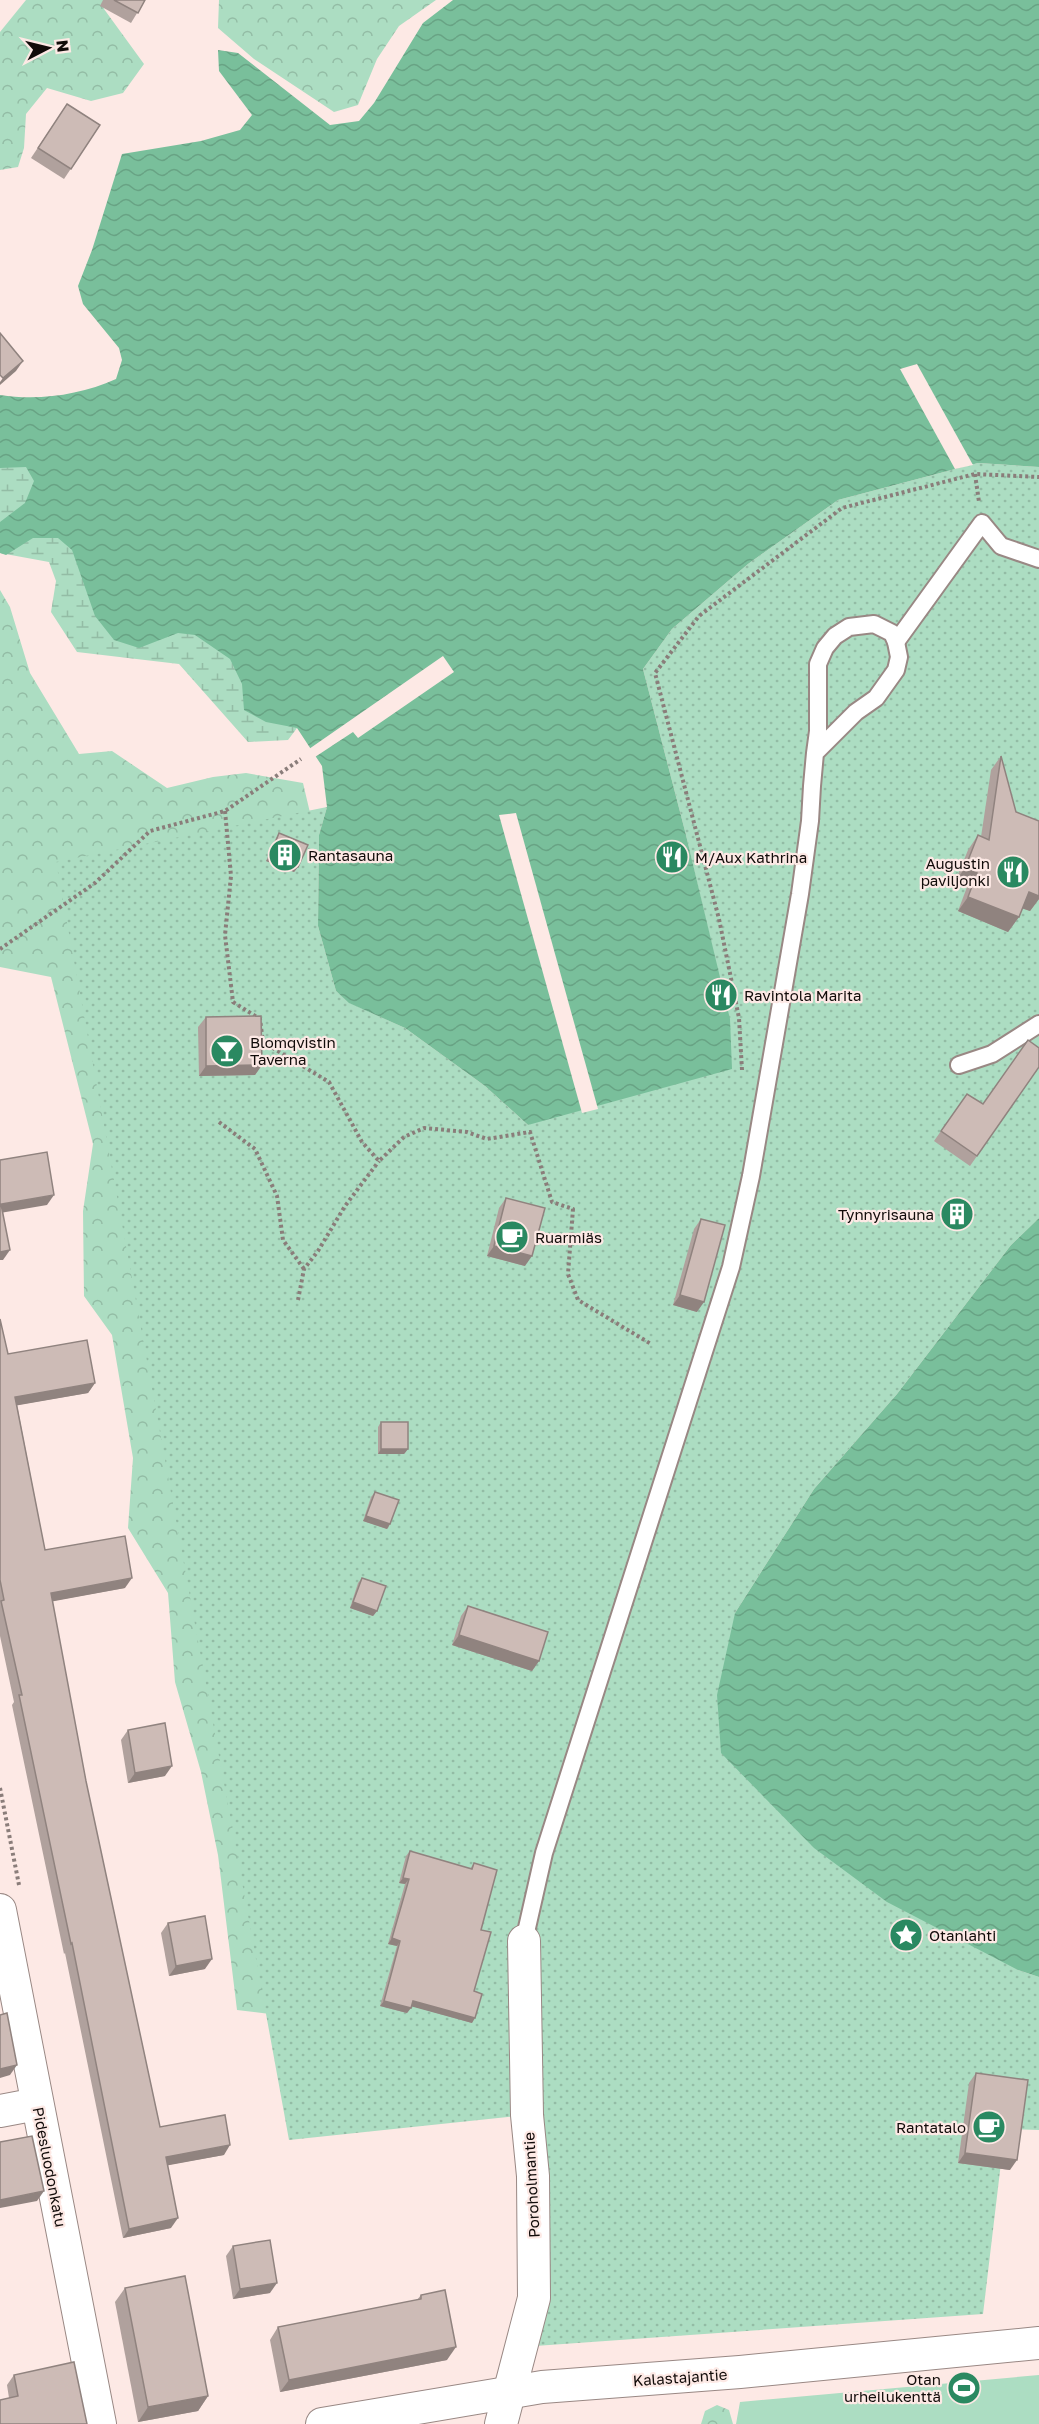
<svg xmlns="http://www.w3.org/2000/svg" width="1039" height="2424" font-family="'Golos Text',sans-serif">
<defs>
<pattern id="forest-crowns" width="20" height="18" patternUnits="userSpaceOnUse" patternTransform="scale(1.5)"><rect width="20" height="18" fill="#acddc2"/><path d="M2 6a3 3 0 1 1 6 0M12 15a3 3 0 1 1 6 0" fill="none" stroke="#93bca5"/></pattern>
<pattern id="wetland-marsh" width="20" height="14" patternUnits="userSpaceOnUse" patternTransform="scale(1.5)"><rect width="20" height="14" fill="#acddc2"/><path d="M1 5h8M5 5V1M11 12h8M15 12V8" fill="none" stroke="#93bca5"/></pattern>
<pattern id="park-dots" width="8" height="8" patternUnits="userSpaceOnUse" patternTransform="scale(1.5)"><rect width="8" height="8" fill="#acddc2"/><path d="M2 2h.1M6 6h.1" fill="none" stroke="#93bca5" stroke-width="1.8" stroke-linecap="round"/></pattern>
<pattern id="water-waves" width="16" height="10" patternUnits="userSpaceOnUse" patternTransform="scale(1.5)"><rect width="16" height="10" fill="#79bf9b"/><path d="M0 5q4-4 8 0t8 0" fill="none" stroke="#68a384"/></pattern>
</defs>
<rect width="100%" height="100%" fill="#fde9e5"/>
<!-- forest -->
<g fill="url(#forest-crowns)">
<path d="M26,0H103L104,9L144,64L123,93L91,101L47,88L26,114L24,148L18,167L0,170V32Z"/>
<path d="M219,0H436L399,26L377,59L358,105L334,112L254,59L218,28Z"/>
<path d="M0,590L10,607L30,673L79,754L112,751L167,788L213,777L246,773L303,783L315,834L278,2015L237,2010L218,1855L201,1772L175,1682L168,1593L128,1528L133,1458L112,1335L84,1296L83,1211L93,1144L51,977L0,967Z"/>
<path d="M717,2405L729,2410L733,2424H701L705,2411Z"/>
</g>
<!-- wetland -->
<path fill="url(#wetland-marsh)" d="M69,450L297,728L288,740L248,742L179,664L77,652L51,612L56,581L49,562L0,553V458Z"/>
<!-- park -->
<path fill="url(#park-dots)" d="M978,463L1039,467V1218L1011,1245L897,1394L814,1489L735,1613L1018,1970L1039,1977V2130L1005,2129L983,2314L521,2347L527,2115L289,2140L56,862L327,807L319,835L318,926L336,991L350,1003L405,1028L485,1086L528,1125L729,1019L686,835L643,669L672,629L748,564L838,500Z"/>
<!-- pitch -->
<path fill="#acddc2" d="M1039,2375V2424H736L740,2402Z"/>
<!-- water -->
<g fill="url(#water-waves)">
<path d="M453,0H1039V467L978,463L838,500L748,564L672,629L643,669L686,835L730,1019L732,1069L528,1125L485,1086L405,1028L349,1003L336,991L318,926L319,835L327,807L322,766L297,728L266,722L244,710L242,684L230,659L195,635L178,633L139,648L114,640L95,616L72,550L58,538H33L6,555L0,553V522L25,503L34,481L26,467L0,468V395C39,401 80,395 116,379L122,360L119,348L83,304L78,286L92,250L122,154L201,141L240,130L252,115L219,71L218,50L238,53L330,125L359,121L374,103L423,23Z"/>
<path d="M1039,1218V1977L1018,1970L887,1902L814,1848L721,1753L717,1695L735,1613L814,1489L897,1394L1011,1245Z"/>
</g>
<!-- pier -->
<g fill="#fde9e5">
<path d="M917,364L973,465L955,469L900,369Z"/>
<path d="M443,656L454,672L358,738L353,732L315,757L309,749Z"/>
<path d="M516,813L598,1109L582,1113L499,815Z"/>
</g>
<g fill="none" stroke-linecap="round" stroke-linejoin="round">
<defs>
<g id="service">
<path d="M896,642L982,523L1001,546L1039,559"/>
<path d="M959,1065L992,1054L1039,1024"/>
<path d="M524,1941L544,1853L731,1267L751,1176L800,894L810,821L812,786L815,753L818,731V664L825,648L835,636L849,627L874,624L892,633L896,642L899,657L896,670L876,698L856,712L815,753"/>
</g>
<g id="minor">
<path d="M0,1910L100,2424"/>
<path d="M0,2111L37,2104"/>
<path d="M322,2424L542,2387L740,2372L1039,2343"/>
<path d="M501,2424L534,2298L533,2176L527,2115L524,1941"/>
</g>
</defs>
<!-- service casing -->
<use href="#service" stroke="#998884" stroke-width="20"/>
<!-- minor casing -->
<use href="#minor" stroke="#998884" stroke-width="34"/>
<!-- path -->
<g stroke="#8a7d7a" stroke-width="4" stroke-dasharray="3 3" stroke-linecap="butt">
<path d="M975,474L979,502"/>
<path d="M225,811L231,876L225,935L233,1002L260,1019L263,1042L329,1082L362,1142L379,1161L404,1137L424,1128L467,1132L487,1139L530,1132L552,1202L573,1209L568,1274L578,1300L651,1344"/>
<path d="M0,949L95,883L150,831L225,811L301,759"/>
<path d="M742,1070L739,1018L719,919L655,673L699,616L842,508L975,474L1039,477"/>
<path d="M219,1122L255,1149L277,1196L283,1240L304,1269"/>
<path d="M298,1300L304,1269L318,1251L345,1206L379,1161"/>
<path d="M0,1788L19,1885"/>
</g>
<!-- service -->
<use href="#service" stroke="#fff" stroke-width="16"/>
<!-- minor -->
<use href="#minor" stroke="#fff" stroke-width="32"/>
</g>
<!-- wall -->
<g fill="#b0a19d">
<path d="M103,0H145L131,23L100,6Z"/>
<path d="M67,104L100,125L64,179L31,158Z"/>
<path d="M1001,756L1016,812L1039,821V899L1030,911L1022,908L1019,917L1008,932L958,911L967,887L955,882L968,850L978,835L981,837L991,770Z"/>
<path d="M279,833L298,867L294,872L266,861L276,838Z"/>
<path d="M206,1017L262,1065L255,1075L199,1076L198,1027Z"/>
<path d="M1039,1067L970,1166L934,1141L967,1094L983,1104Z"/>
<path d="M506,1198L525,1266L487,1256L499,1208Z"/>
<path d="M701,1219L697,1312L673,1305L694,1229Z"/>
<path d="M0,1319L8,1354L95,1383L88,1393L17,1405L45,1550L125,1588L52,1601L86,1781L160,2127L224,2155L167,2165L171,2228L123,2238L65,1953L64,1954L12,1705L14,1702L0,1636Z"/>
<path d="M381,1422L408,1449L404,1454H378V1427Z"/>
<path d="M375,1492L390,1524L387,1529L363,1521L371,1497Z"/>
<path d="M362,1578L377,1611L373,1616L350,1608L358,1583Z"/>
<path d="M468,1606L539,1661L532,1671L452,1645L461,1616Z"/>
<path d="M128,1730L165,1776L128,1783L121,1740Z"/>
<path d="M410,1851L470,1869L474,1863L481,1930L472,2023L412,2006L407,2013L380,2006L397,1946L388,1944L405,1884L399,1883L406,1856Z"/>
<path d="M168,1923L205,1969L169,1976L161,1933Z"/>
<path d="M976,2073L1010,2170L958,2163L969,2083Z"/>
<path d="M233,2246L270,2293L233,2299L226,2256Z"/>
<path d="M125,2288L208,2396L198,2411L138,2422L115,2302Z"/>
<path d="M421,2295L447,2360L280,2392L270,2340L278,2327L417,2300Z"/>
<path d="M14,2375L87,2424L9,2398L7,2385Z"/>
</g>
<!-- shaded-wall -->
<g fill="#90837f">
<path d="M23,361L16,371L0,385V382L3,378Z"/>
<path d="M270,856L298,867L294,872L266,861Z"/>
<path d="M965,868L977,873L967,887L955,882Z"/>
<path d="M1029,892L1039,896V899L1030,911L1018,907Z"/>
<path d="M968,897L1019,917L1008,932L958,911Z"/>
<path d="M262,1065L255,1075L199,1076L206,1066Z"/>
<path d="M54,1195L47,1205L0,1213L1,1204Z"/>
<path d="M494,1246L532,1256L525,1266L487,1256Z"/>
<path d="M10,1250L3,1260H0V1252Z"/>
<path d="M680,1295L704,1302L697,1312L673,1305Z"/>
<path d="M95,1383L88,1393L8,1407L15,1397Z"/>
<path d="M381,1449H408L404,1454H378Z"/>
<path d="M366,1516L390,1524L387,1529L363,1521Z"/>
<path d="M132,1578L125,1588L44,1603L51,1593Z"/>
<path d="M353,1602L377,1611L373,1616L350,1608Z"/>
<path d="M459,1635L539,1661L532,1671L452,1645Z"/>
<path d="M172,1766L165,1776L128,1783L135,1773Z"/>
<path d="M403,1878L409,1879L405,1884L399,1883Z"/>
<path d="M392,1938L400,1941L397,1946L388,1944Z"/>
<path d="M212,1959L205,1969L169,1976L176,1966Z"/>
<path d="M384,2001L411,2008L407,2013L380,2006Z"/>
<path d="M413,2001L475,2018L472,2023L410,2006Z"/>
<path d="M17,2065L10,2075L0,2078V2069Z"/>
<path d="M230,2145L224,2155L159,2167L166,2157Z"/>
<path d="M965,2153L1017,2160L1010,2170L958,2163Z"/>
<path d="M44,2191L37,2201L0,2208V2200Z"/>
<path d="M178,2218L171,2228L123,2238L129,2229Z"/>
<path d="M277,2283L270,2293L233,2299L240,2289Z"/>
<path d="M456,2347L447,2360L280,2392L289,2380Z"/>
<path d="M208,2396L198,2411L138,2422L148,2407Z"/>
</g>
<!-- building -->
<g fill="#cdbbb6" stroke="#90837f" stroke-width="1.5">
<path d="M114,0H145L138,13Z"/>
<path d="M67,104L100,125L71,169L38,148Z"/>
<path d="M0,333L23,361L3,378L0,375Z"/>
<path d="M1001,756L1016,812L1039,821V896L1029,892L1019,917L968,897L977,873L965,868L978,835L989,840Z"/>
<path d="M279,833L308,845L298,867L270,856Z"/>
<path d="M261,1016L262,1065L206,1066V1017Z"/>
<path d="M1028,1040L1039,1048V1067L977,1156L941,1131L967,1094L983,1104Z"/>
<path d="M47,1152L54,1195L1,1204L10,1250L0,1252V1160Z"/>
<path d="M506,1198L545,1208L532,1256L494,1246Z"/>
<path d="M701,1219L725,1225L704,1302L680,1295Z"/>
<path d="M0,1319L8,1354L87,1340L95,1383L15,1397L45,1550L125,1536L132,1578L51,1593L86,1781L160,2127L225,2115L230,2145L166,2157L178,2218L129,2229L72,1943L71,1944L19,1695H22L1,1601L4,1600L0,1580Z"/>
<rect x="381" y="1422" width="27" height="27"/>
<path d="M375,1492L399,1500L390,1524L366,1516Z"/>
<path d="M362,1578L386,1586L377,1611L353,1602Z"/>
<path d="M468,1606L548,1632L539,1661L459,1635Z"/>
<path d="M165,1723L172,1766L135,1773L128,1730Z"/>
<path d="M410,1851L472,1869L474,1863L497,1870L481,1930L491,1932L474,1991L482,1994L475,2018L413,2001L411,2008L384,2001L400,1941L392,1938L409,1879L403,1878Z"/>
<path d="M205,1916L212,1959L176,1966L168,1923Z"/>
<path d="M7,2013L17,2065L0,2069V2015Z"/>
<path d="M976,2073L1028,2080L1017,2160L965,2153Z"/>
<path d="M32,2136L44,2191L0,2200V2142Z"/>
<path d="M270,2240L277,2283L240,2289L233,2246Z"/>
<path d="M185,2276L208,2396L148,2407L125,2288Z"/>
<path d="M445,2290L456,2347L289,2380L278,2327L421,2299V2295Z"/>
<path d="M74,2362L87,2424H0V2400L18,2396L14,2375Z"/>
</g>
<!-- icons -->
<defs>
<symbol id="building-disc" viewBox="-11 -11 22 22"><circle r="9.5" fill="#2a8961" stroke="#fde9e5"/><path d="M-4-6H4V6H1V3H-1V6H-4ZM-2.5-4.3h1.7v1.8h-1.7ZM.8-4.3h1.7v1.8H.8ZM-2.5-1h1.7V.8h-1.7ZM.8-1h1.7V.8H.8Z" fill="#fff"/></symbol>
<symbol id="restaurant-disc" viewBox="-11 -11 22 22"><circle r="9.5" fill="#2a8961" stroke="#fde9e5"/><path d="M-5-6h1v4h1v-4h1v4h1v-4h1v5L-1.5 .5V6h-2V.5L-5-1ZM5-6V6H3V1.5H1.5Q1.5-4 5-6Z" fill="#fff"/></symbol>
<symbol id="bar-disc" viewBox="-11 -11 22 22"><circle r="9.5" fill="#2a8961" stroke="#fde9e5"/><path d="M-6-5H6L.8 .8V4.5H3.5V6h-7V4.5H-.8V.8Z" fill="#fff"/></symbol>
<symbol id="cafe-disc" viewBox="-11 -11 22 22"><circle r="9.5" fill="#2a8961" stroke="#fde9e5"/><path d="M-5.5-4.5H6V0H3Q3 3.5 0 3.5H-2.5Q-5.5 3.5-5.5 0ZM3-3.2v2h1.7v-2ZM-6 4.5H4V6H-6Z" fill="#fff"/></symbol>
<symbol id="sight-disc" viewBox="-11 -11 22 22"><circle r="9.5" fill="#2a8961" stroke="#fde9e5"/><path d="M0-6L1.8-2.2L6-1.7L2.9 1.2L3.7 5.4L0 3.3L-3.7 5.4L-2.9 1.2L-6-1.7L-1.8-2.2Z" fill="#fff"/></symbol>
<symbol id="stadium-disc" viewBox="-11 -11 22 22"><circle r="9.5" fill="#2a8961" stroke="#fde9e5"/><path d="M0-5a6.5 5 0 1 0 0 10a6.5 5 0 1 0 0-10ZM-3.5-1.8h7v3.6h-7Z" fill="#fff"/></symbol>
</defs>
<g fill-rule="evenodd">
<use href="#building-disc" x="266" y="836" width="38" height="38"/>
<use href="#restaurant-disc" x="653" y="838" width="38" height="38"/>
<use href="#restaurant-disc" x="994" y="853" width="38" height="38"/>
<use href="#restaurant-disc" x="702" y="976" width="38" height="38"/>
<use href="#bar-disc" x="208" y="1032" width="38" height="38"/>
<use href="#building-disc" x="938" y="1195" width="38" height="38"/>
<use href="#cafe-disc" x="493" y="1218" width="38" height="38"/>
<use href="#sight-disc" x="887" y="1916" width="38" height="38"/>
<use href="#cafe-disc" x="970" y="2108" width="38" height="38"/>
<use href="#stadium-disc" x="945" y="2369" width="38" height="38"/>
</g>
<g text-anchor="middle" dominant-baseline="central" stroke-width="4.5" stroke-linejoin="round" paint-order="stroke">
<!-- poi labels -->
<g font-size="15" fill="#110b09" stroke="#fde9e5" text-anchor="start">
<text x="308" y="855">Rantasauna</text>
<text x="695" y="857">M/Aux Kathrina</text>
<text x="990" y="863" text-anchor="end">Augustin<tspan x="990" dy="17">paviljonki</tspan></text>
<text x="744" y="995">Ravintola Marita</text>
<text x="250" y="1042">Blomqvistin<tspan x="250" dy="17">Taverna</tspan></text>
<text x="934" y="1214" text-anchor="end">Tynnyrisauna</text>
<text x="535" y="1237">Ruarmiäs</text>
<text x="929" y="1935">Otanlahti</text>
<text x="966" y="2127" text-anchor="end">Rantatalo</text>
<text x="941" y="2379" text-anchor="end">Otan<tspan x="941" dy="17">urheilukenttä</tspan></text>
</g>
<!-- street labels -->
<g font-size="15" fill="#110b09" stroke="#fde9e5">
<text transform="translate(50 2167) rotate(79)">Pidesluodonkatu</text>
<text transform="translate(531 2185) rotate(-93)">Poroholmantie</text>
<text transform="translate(680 2377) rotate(-4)">Kalastajantie</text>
</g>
</g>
<!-- north arrow -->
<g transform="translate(48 48) rotate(83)" stroke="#fde9e5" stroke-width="4.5" paint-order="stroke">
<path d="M0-4.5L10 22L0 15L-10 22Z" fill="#110b09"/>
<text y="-9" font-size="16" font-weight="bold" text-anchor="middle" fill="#110b09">N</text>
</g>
</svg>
